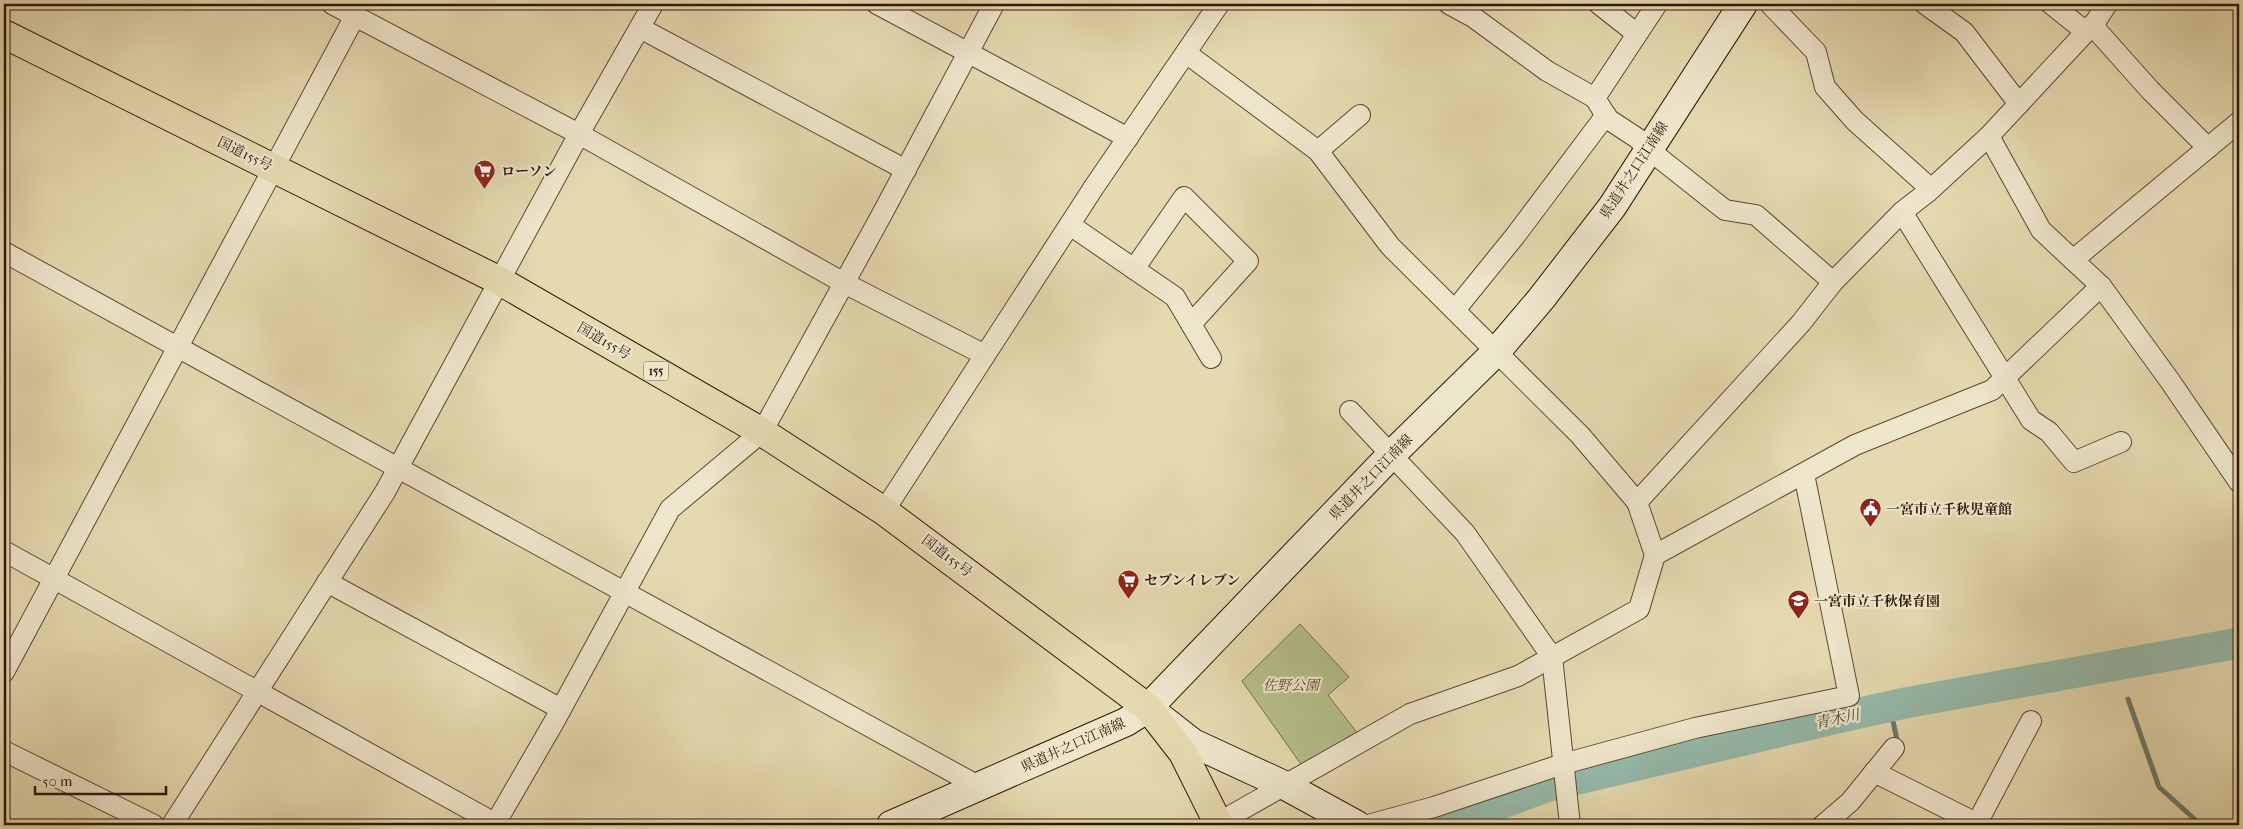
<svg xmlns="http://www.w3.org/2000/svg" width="2243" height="829" font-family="'IM FELL French Canon','Noto Serif JP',serif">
<rect width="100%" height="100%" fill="#e5d9af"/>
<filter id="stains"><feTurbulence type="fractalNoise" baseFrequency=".004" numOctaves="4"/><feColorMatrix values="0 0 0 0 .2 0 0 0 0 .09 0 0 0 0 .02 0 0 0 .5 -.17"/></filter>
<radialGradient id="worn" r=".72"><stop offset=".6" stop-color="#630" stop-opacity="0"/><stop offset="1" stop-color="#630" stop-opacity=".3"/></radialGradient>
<!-- green -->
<path fill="#b4bf8b" stroke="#716c4a" d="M1300,624L1349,677L1328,695L1361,738L1303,767L1242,681Z"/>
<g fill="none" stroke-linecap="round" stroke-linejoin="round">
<!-- stream -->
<g stroke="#6c796a" stroke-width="5">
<path d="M2128,699L2159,787L2201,825"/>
<path d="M1890,707L1897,740L1894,743"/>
<path d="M1807,825L1820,818"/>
</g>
<!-- river -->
<path stroke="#96baab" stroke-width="31" d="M1442,825L1549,786L1833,719L1905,703L2239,643"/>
<defs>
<g id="street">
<path d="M332,4L579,134L844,283L985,355"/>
<path d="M877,4L1128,138"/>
<path d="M1449,4L1473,17L1547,71L1595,98L1608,119L1637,138L1648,149L1725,210L1756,215L1833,282"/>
<path d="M1599,4L1637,34"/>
<path d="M1770,4L1816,52L1825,87L1855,121L1931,189"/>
<path d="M1925,4L1964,32L2019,104"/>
<path d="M2051,4L2086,32"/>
<path d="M2092,25L2150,90L2208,148"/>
<path d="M640,28L906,170"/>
<path d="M1186,53L1318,151L1390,246L1580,435L1637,502L1655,555L1639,609L1518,676L1410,714L1218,823"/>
<path d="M1595,98L1657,4"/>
<path d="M1989,136L2041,230L2101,286L2170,381L2239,482"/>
<path d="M1318,151L1360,115"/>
<path d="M1902,212L2031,420L2049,432L2074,462L2121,442"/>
<path d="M1070,225L1175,297L1211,358"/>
<path d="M4,252L980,787"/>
<path d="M2073,260L2239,122"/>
<path d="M1134,269L1184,197L1248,261L1191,324"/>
<path d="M1455,310L1515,236L1606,115"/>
<path d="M1350,411L1465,533L1552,657L1570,825"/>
<path d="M1637,502L1801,323L1833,282L1902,212L1929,191L1989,136L2096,21L2107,4"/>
<path d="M884,511L1094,187L1219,4"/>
<path d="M4,551L498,825"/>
<path d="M1655,555L1855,445L1992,390L2101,286"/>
<path d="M327,582L561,709"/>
<path d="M4,672L355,16"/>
<path d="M4,751L154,825"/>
<path d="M1874,772L1980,825"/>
<path d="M495,824L554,722L670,509L762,432L881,216L994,4"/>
<path d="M172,825L385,492L579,134L653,4"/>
<path d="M1368,825L1434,807L1563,764L1695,728L1849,696L1804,474"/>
<path d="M1823,825L1850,802L1894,748"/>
<path d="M1976,825L2031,721"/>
</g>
<g id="secondary">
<path d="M1161,718L1193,743L1284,785L1357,825"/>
<path d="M891,825L1126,722L1148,708L1392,454L1496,352L1541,299L1612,207L1743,4"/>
</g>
<path id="highway" d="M4,34L500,281L762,432L884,511L1148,708L1183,753L1219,825"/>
</defs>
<!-- street casing -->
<use href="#street" stroke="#5c4832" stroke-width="22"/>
<!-- secondary casing -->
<use href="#secondary" stroke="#2e1808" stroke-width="30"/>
<!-- highway casing -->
<use href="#highway" stroke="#2e1808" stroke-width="30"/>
<!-- street -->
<use href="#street" stroke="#eee6cb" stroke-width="20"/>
<!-- secondary -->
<use href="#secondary" stroke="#eee6cb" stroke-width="28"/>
<!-- highway -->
<use href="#highway" stroke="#e5d9af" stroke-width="28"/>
</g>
<!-- icons -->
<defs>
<symbol id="supermarket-pin" viewBox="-11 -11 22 30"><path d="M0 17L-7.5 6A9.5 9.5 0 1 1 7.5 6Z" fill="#8f2418" stroke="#eee6cb"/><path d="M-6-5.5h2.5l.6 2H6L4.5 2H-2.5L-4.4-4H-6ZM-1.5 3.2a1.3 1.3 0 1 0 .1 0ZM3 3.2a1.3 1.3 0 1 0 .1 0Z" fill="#fff"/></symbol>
<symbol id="civic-pin" viewBox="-11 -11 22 30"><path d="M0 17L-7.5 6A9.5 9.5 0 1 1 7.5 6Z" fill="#8f2418" stroke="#eee6cb"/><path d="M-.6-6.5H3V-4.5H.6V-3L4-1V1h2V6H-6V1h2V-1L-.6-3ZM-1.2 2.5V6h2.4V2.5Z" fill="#fff"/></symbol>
<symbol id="school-pin" viewBox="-11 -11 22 30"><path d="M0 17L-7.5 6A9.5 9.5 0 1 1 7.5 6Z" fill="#8f2418" stroke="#eee6cb"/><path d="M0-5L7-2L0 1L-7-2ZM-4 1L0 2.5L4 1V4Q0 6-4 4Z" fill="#fff"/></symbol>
</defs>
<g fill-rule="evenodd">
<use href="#supermarket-pin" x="472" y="158" width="25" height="34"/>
<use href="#civic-pin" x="1858" y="496" width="25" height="34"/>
<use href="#supermarket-pin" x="1116" y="568" width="25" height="34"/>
<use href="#school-pin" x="1786" y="588" width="25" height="34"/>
</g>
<g text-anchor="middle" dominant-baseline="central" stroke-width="4.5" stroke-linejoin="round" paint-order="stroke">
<!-- shield labels -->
<rect fill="#eee6cb" stroke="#685642" stroke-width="1" x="643.5" y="361.5" width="25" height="19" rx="4"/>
<g font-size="12" font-weight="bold" fill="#2e1808">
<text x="656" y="371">155</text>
</g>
<!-- street labels -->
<g font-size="14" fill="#2e1808" stroke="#eee6cb">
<text transform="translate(245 154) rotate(26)">国道155号</text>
<text transform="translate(1634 170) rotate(-57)">県道井之口江南線</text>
<text transform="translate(604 341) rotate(30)">国道155号</text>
<text transform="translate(1371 477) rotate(-46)">県道井之口江南線</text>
<text transform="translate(947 556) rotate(37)">国道155号</text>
<text transform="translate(1073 745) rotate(-24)">県道井之口江南線</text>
</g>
<!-- poi labels -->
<g font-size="14" font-weight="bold" fill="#2e1808" stroke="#eee6cb" text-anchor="start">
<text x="501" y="171">ローソン</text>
<text x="1886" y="509">一宮市立千秋児童館</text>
<text x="1144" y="580">セブンイレブン</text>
<text x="1814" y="601">一宮市立千秋保育園</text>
</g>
<!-- park labels -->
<g font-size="14" font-style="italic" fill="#564a2f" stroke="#eee6cb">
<text x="1291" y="685">佐野公園</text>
</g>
<!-- water labels -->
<g font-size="15" font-style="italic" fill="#4d4939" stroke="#eee6cb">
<text transform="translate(1837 719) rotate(-12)">青木川</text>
</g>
</g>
<!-- margin -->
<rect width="2243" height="829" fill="none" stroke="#e5d9af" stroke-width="20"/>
<rect x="5" y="5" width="2233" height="819" fill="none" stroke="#2e1808" stroke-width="2.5"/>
<rect x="10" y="10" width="2223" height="809" fill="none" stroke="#2e1808"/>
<!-- scale -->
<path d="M35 786v8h131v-8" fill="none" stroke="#2e1808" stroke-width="2.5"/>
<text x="42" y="786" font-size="15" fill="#2e1808" stroke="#eee6cb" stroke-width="4" paint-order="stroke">50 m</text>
<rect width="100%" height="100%" filter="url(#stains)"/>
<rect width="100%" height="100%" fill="url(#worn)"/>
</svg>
